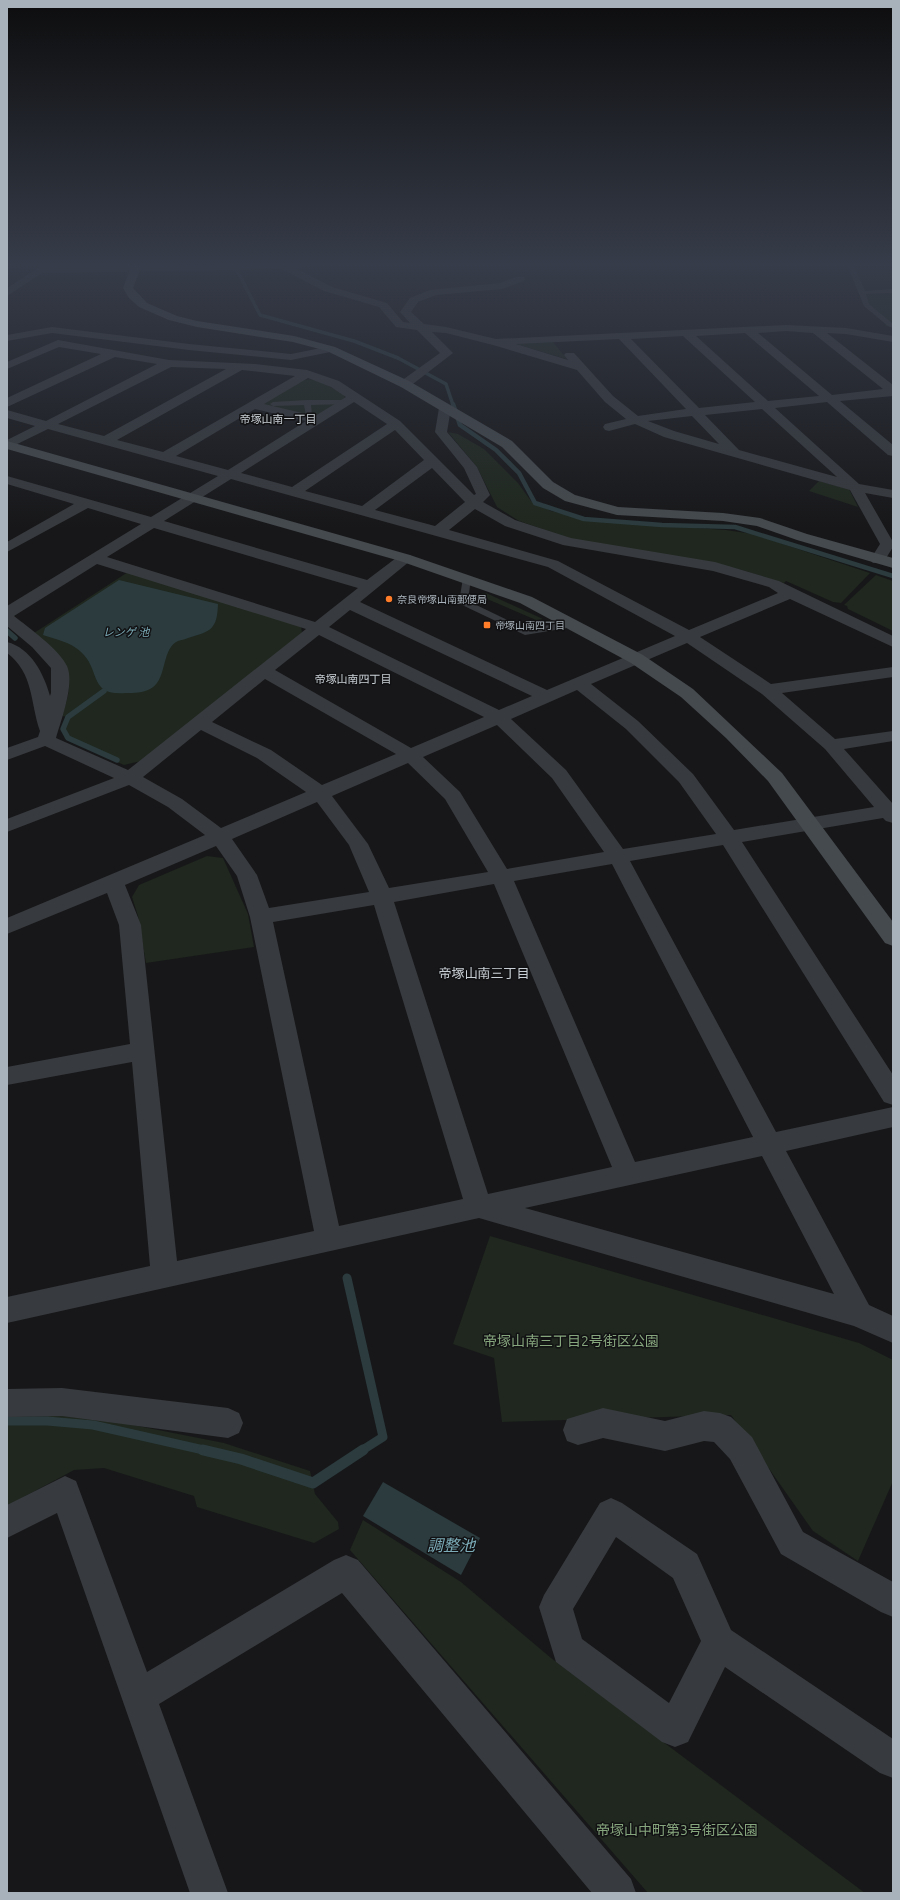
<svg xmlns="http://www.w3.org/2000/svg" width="900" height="1900" font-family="Ubuntu,'Noto Sans JP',sans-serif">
<rect width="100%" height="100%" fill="#171719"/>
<!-- green -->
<g fill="#1f271e">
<path d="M847,262H893V327L886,326L882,320L863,305Z"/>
<path d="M552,341L567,359L512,343Z"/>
<path d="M314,379L344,394L345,398L313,418L260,405L303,380Z"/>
<path d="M448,432L458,434L484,449L518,483L531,501L551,511L593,521L726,530L753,534L870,573L841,603L833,602L786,581L784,583L742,570L705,561L578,541L519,521L497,507L477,467Z"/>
<path d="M819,481L849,489L858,507L809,491Z"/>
<path d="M128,572L301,626L302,633L141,761L124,765L65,739L61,729L67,717L62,716C77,673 69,660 34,633Z"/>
<path d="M876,575L893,581V631L848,609L847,606L844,605Z"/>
<path d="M482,593H486L543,619L536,620L480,596Z"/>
<path d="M207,856L223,858L248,914L254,947L146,963L138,916L132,897L139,885Z"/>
<path d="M490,1236L859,1343L893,1360V1481L858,1561L813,1531L731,1415L502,1422L494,1358L453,1344Z"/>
<path d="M57,1410L224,1443L310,1471L315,1494L338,1522L339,1529L314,1543L197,1507L194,1496L104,1468L74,1470L7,1506V1414Z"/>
<path d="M363,1520L461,1582L551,1658L865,1893H648L350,1550Z"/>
</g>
<!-- water -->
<g fill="#2b3b3e">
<path d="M7,262H199L7,268Z"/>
<path d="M119,580L218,604C217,630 211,631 188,638C184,640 179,640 176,642C161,652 167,681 150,689C143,693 134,693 126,693C87,696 102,670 80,651C70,642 55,639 43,635L45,628Z"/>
<path d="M383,1482L480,1538L461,1575L363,1516Z"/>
</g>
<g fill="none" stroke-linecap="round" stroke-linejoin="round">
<!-- stream-far4 -->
<path stroke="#2b3b3e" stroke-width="3.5" d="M235,262L238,272L260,315L354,341L398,358L446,384L453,405"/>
<!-- stream-far3 -->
<path stroke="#2b3b3e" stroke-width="4.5" d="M453,404L460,425L496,450L519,473L535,503L584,519L662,525L735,527L893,576"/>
<!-- stream-far2 -->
<g stroke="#2b3b3e" stroke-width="5.5">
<path d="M7,631L15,638"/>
<path d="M104,691L68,717L63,729L68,738L117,760"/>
</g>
<!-- stream-far1 -->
<g stroke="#2b3b3e" stroke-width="9">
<path d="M347,1278L383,1437L361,1451"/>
<path d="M7,1421H47L93,1425L208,1451"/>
</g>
<!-- stream -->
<path stroke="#2b3b3e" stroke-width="11" d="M203,1450L241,1459L313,1483L363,1450"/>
<!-- lane -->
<g fill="#373a3e" fill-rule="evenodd">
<path d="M846,262H852L865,291L893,289V293L866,294L869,304L893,324V328L888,326L864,306Z"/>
<path d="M307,400H346L349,402L346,404L311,405L312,415L309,417L306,415L304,405L273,406L270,404L273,402Z"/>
<path d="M467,575L471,578L468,601L526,629L573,621L577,624L573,627L525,635L460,604L459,602L463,578Z"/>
</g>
<!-- street -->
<g fill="#373a3e" fill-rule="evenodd">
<path d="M281,262H335L330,265L295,268L332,287L387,303L403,322L410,323L400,312L410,298L430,290L500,283L516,277H524L525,279L524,281L502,289L436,295L418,302L411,312L424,324L446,327L496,339L786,325L846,328L893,336V342L846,334L827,333L893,385V396L840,401L893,445V456L888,455L827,402L775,408L859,484L893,490V498L865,493L893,542V547L883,563H873L870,560L880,544L850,490L664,437L635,424L609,431L605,430L603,427L605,424L626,419L605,402L577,370L493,345L446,333L432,332L453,353L409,387H401L399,384L401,381L440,353L417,330L396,327L379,307L324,291L282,269L42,273L7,296V288L40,267ZM786,331L813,333L883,389L832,395L758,333ZM745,333L819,396L768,401L696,336ZM683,336L755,402L699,408L631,339ZM619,339L686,409L638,416L613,396L574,353H566L564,355L568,360L516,344ZM762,409L837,477L739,450L705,415ZM692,416L719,444L674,431L648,421Z"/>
<path d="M52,327L189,344L291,354L331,346L337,349L335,351L291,360L189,350L52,333L7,341V335Z"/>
<path d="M58,340L169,360L255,364L307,370L339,381L400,421L474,495L476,494L464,468L435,432L439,408L441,405H449L451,408L447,432L477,467L490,495L483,502L515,520L571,538L715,562L779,581L893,636V647L790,599L700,637L771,684L893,667V677L782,693L835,739L893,731V741L844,749L893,804V823L886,821L883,818L742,842L893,1075V1105L884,1102L723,845L630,861L776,1132L893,1107V1127L786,1151L869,1305L893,1316V1343L854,1326L479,1218L7,1323V1297L150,1266L132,1062L7,1085V1067L130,1044L119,925L107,893L7,934V918L205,835L168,807L129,785L7,832V819L114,778L45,746L7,760V748L38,737L40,731C30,703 34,673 7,653V642C31,648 44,674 50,696L51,693V668L32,647L7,626V606L141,524L88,508L7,552V542L74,504L7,484V476L151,517L218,476L48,429L7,449V440L35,426L7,418V410L46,421L157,364L115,357L7,407V398L101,354L59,347L7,369V362ZM171,367L226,369L104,436L58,424ZM242,370L295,376L163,452L117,440ZM308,378L331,387L346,397L315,416L264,404ZM354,402L387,424L292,487L241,473ZM255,409L306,421L228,470L176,456ZM395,430L424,460L362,506L305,491ZM432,468L465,502L435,526L375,510ZM231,479L548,567L675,636L547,690L360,602L410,561L413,558L410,555H400L367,580L164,521ZM475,509L505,526L563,545L713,571L769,587L778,593L689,630L558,561L449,530ZM154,528L358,588L315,622L107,557ZM97,564L306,629L128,770L56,738C61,720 75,684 67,666C60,650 28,627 14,616ZM350,610L532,696L499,710L329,627ZM319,635L484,717L411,748L275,670ZM687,643L762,694L825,749L874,807L734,830L693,774L638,721L591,684ZM265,679L396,754L322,785L271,750L212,722ZM577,690L626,729L679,782L716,834L623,849L566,770L511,719ZM497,725L552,778L604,852L507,869L460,792L423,757ZM201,730L257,758L306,792L221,828L182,799L143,777ZM408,763L445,799L488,872L389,888L368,844L332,796ZM317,802L349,845L369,892L269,908L257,875L232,839ZM216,846L237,876L250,917L314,1231L177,1261L141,925L125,885ZM612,864L753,1137L635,1162L514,881ZM494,884L612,1167L488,1194L394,902ZM374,905L463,1199L339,1226L273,922ZM762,1156L834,1294L525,1208Z"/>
<path d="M62,1388L228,1408L239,1413L243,1423L239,1433L228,1438L62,1416L7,1417V1389Z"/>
<path d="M603,1408L665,1421L704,1411L720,1413L731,1417L752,1437L803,1532L893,1582V1617L881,1612L781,1554L730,1459L714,1442L704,1441L665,1451L603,1438L578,1445L567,1441L563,1430L567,1419Z"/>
<path d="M65,1476L76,1481L147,1672L334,1560L346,1555L358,1560L631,1879L636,1893H592L342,1593L159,1704L228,1893H190L57,1513L7,1538V1505Z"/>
<path d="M611,1498L622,1503L697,1554L731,1630L893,1739V1778L880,1773L725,1667L688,1742L675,1747L662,1742L556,1662L539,1607L544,1595L600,1503ZM616,1537L673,1578L701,1641L669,1703L582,1639L573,1609Z"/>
</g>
<!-- secondary -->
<g fill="#454a4e" fill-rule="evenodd">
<path d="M133,262H143L133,288L147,303L177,316L197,321L294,336L335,347L409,381L512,441L553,482L575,495L618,507L723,513L760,518L807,534L893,558V568L797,540L757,526L723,521L617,515L565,501L543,488L502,447L401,387L327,351L293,342L197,327L169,320L139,307L129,298L123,288Z"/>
<path d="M7,441L410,555L532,597L643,655L693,689L782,773L893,922V946L885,943L768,781L726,738L681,697L631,663L520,603L400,561L7,449Z"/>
</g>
</g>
<!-- sky -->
<linearGradient id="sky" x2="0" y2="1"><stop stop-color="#0d0d0e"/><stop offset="0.5" stop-color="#363c49"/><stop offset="1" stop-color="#363c49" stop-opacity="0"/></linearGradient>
<rect width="900" height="528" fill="url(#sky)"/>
<!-- markers -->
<g fill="#ff7d28" stroke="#121214" stroke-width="1.5">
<circle cx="389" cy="599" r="4"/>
<rect x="483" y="621" width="8" height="8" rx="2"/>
</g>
<g text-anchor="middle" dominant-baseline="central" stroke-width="3" stroke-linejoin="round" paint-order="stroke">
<!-- far-poi labels -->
<g font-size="10" fill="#a8b2ba" stroke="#121214" text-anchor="start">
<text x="397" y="599">奈良帝塚山南郵便局</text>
<text x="495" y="625">帝塚山南四丁目</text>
</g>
<!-- far-neighbourhood labels -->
<g font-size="11" fill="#c9d0d5" stroke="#121214">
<text x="278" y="419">帝塚山南一丁目</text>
<text x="353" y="679">帝塚山南四丁目</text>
</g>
<!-- far-water labels -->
<g font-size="11" font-style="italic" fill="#7cacb8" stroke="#121214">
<text x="126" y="632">レンゲ 池</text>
</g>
<!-- neighbourhood labels -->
<g font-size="13" fill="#c9d0d5" stroke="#121214">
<text x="484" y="973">帝塚山南三丁目</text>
</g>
<!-- near-park labels -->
<g font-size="14" fill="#86a67d" stroke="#121214">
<text x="571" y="1341">帝塚山南三丁目2号街区公園</text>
<text x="677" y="1830">帝塚山中町第3号街区公園</text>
</g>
<!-- near-water labels -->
<g font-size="16" font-style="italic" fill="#7cacb8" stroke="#121214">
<text x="451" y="1545">調整池</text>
</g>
</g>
<!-- border -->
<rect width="900" height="1900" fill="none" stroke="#a8b2ba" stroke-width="16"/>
</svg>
